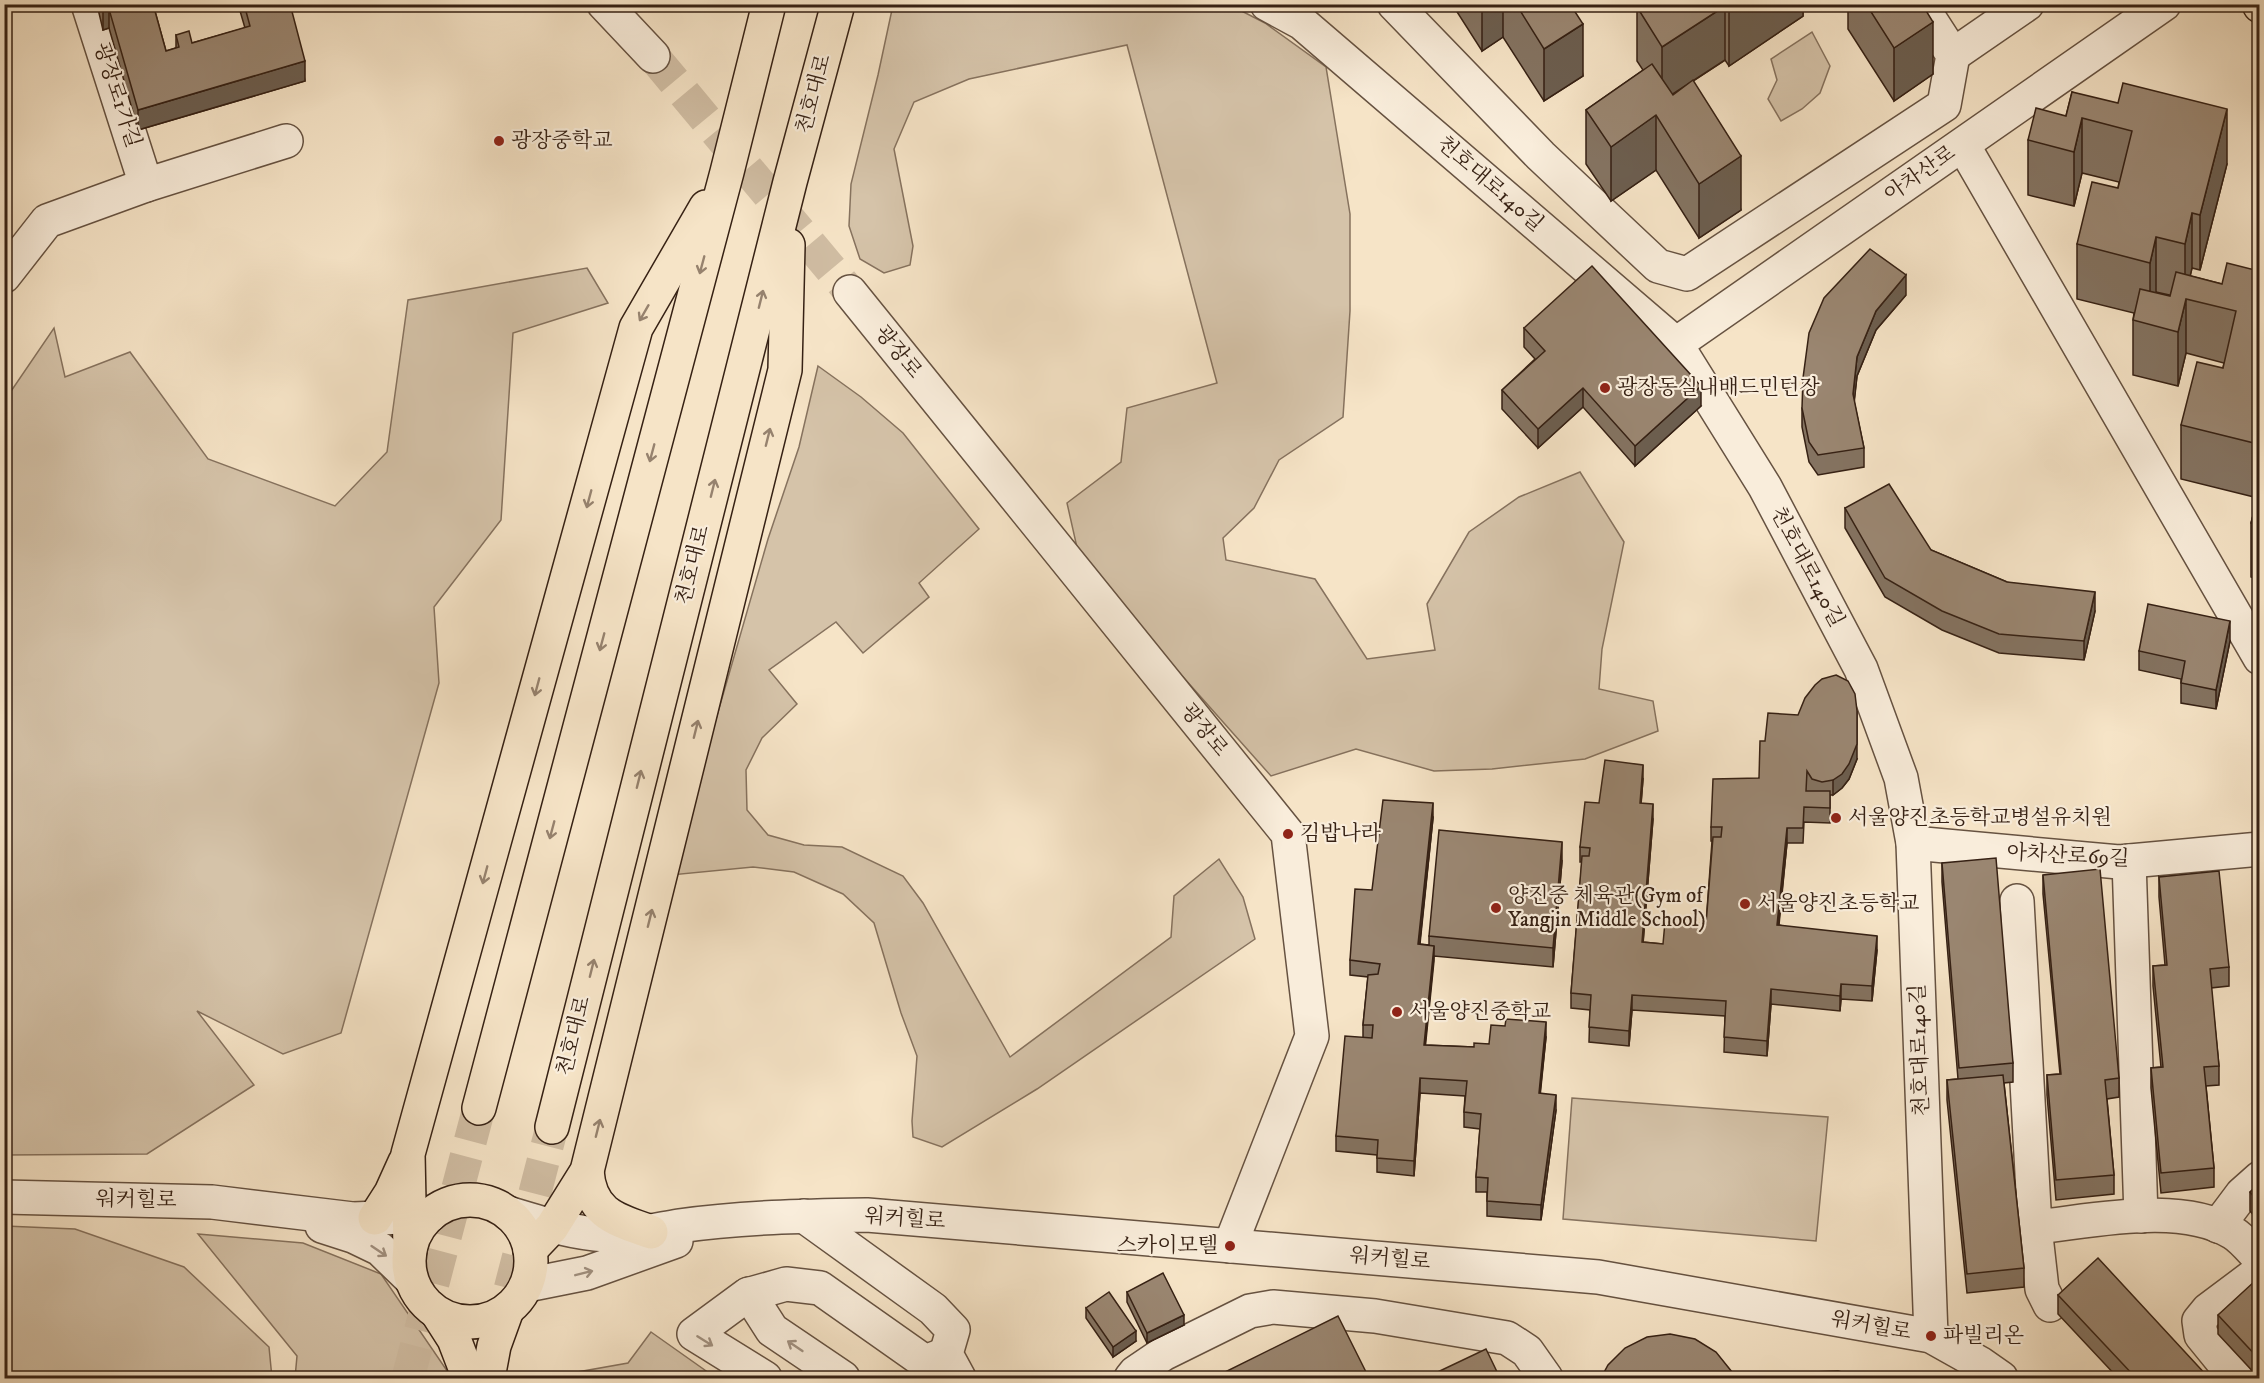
<svg xmlns="http://www.w3.org/2000/svg" width="2264" height="1383" font-family="'IM FELL DW Pica','Noto Serif KR',serif">
<rect width="100%" height="100%" fill="#f6e4c7"/>
<filter id="stains"><feTurbulence type="fractalNoise" baseFrequency=".00333" numOctaves="4"/><feColorMatrix values="0 0 0 0 .2 0 0 0 0 .09 0 0 0 0 .02 0 0 0 .5 -.17"/></filter>
<radialGradient id="worn" r=".72"><stop offset=".6" stop-color="#630" stop-opacity="0"/><stop offset="1" stop-color="#630" stop-opacity=".3"/></radialGradient>
<!-- green -->
<g fill="#d5c3a9" stroke="#86725e" stroke-width="1.5">
<path d="M893,5H1230L1265,23L1326,67L1350,214V311L1343,417L1279,460L1254,508L1223,538L1226,560L1315,579L1367,659L1435,650L1427,604L1469,532L1519,497L1580,472L1624,542L1602,649L1599,689L1653,701L1658,731L1585,759L1492,769L1434,771L1356,749L1271,776L1152,642L1078,552L1067,503L1121,462L1127,408L1217,383L1127,45L969,79L914,102L894,149L913,246L910,265L884,273L860,259L849,226L851,184L878,75Z"/>
<path d="M1812,32L1830,66L1820,93L1802,109L1781,121L1768,99L1777,80L1771,59Z"/>
<path d="M587,268L608,303L513,333L501,520L434,607L439,683L341,1033L283,1054L197,1011L254,1085L147,1154L5,1155V400L54,328L65,377L130,352L208,459L335,506L387,452L408,300Z"/>
<path d="M818,366L861,397L903,433L979,529L919,583L929,597L863,653L836,622L769,670L797,704L762,738L746,770L747,810L768,835L804,845L842,847L903,876L923,903L1010,1057L1171,937L1174,896L1219,859L1243,897L1255,939L1037,1089L942,1147L913,1137L912,1121L917,1056L901,1013L874,923L843,894L794,872L753,867L671,875L768,539L799,447Z"/>
<path d="M1572,1098L1828,1117L1816,1241L1563,1219Z"/>
<path d="M5,1226L75,1229L184,1267L269,1347L272,1378H5Z"/>
<path d="M198,1234L303,1243L381,1274L452,1378H295L297,1356Z"/>
<path d="M651,1332L716,1378H571L572,1373L628,1363Z"/>
</g>
<g fill="none" stroke-linecap="round" stroke-linejoin="round">
<!-- minor-tunnel -->
<path stroke="#d0bda3" stroke-width="33" stroke-dasharray="33 16" stroke-linecap="butt" d="M653,56L850,292"/>
<!-- major-tunnel -->
<g stroke="#d0bda3" stroke-width="33" stroke-dasharray="33 16" stroke-linecap="butt">
<path d="M498,1336L552,1127"/>
<path d="M408,1378L479,1108"/>
</g>
<defs>
<g id="minor">
<path d="M88,4L146,185L286,141"/>
<path d="M604,4L653,56"/>
<path d="M1267,4L1302,23L1676,344L1765,487L1861,669L1901,778L1913,843L1931,1336"/>
<path d="M1394,4L1541,156L1658,266L1687,274L1944,105L1953,55L1920,4"/>
<path d="M1953,55L2027,4"/>
<path d="M1963,145L2260,658"/>
<path d="M4,276L47,221L146,185"/>
<path d="M850,292L1288,834L1312,1036L1230,1246"/>
<path d="M1676,344L2164,4"/>
<path d="M1913,843L2119,862L2260,849"/>
<path d="M2129,861L2141,1216"/>
<path d="M2017,901L2035,1227C2094,1221 2181,1201 2233,1233C2243,1239 2252,1251 2260,1259"/>
<path d="M4,1197L212,1202L353,1219L429,1216"/>
<path d="M508,1213C541,1223 572,1233 606,1235C631,1236 655,1230 679,1226C741,1217 805,1216 867,1215L1598,1277L1931,1336L1981,1364L2001,1378"/>
<path d="M804,1216L933,1309L953,1330L946,1354L959,1378"/>
<path d="M322,1226L353,1236L380,1249L411,1279"/>
<path d="M2218,1226L2242,1194L2260,1178"/>
<path d="M2035,1227L2042,1289L2050,1305"/>
<path d="M527,1285L587,1273L676,1241"/>
<path d="M749,1294L772,1330L843,1378"/>
<path d="M765,1378L694,1334L747,1295L786,1284L820,1288L925,1362L946,1354"/>
<path d="M1131,1378L1135,1373L1163,1354L1250,1311L1273,1307L1375,1316L1507,1338L1527,1351L1546,1378"/>
<path d="M2236,1378L2201,1335L2199,1321L2208,1310L2260,1271"/>
</g>
<g id="major">
<path d="M2259,4L2260,6"/>
<path d="M479,1108L727,172L769,4"/>
<path d="M552,1127L790,182L838,4"/>
<path d="M587,1171C590,1214 617,1220 651,1232"/>
<circle cx="470" cy="1261" r="61"/>
<path d="M375,1218L391,1193L405,1162"/>
<path d="M410,1250L408,1154L636,328L706,207"/>
<path d="M530,1250L552,1227L587,1171L785,370L788,245"/>
<path d="M438,1314L454,1339L469,1378"/>
<path d="M488,1378L494,1346L507,1310"/>
</g>
</defs>
<!-- minor casing -->
<use href="#minor" stroke="#665241" stroke-width="36"/>
<!-- major casing -->
<use href="#major" stroke="#362114" stroke-width="36"/>
<!-- minor -->
<use href="#minor" stroke="#f9eddb" stroke-width="33"/>
<!-- major -->
<use href="#major" stroke="#f6e4c7" stroke-width="33"/>
</g>
<!-- wall -->
<g fill="#847361" stroke="#362114" stroke-width="1.5" fill-rule="evenodd">
<path d="M98,4H153L166,51L176,48V35L192,43L245,28L238,4H290L305,81L138,130L109,28L103,30L98,9Z"/>
<path d="M1452,4H1570L1583,76L1544,101L1503,37L1482,51Z"/>
<path d="M1803,4V16L1729,66L1725,60L1693,81L1741,210L1699,238L1656,170L1611,201L1586,164V110L1643,70L1637,61V7Z"/>
<path d="M1848,4H1922L1933,74L1894,101L1848,29Z"/>
<path d="M2072,92L2227,164L2200,270L2192,268L2190,276L2222,284L2259,271L2254,497L2181,479V425L2223,368L2224,363L2186,353L2178,386L2133,375V320L2134,313L2077,299V244L2118,188L2119,182L2082,173L2074,206L2028,195V140L2066,116ZM2156,292L2170,295V296Z"/>
<path d="M1906,295L1876,330L1857,376L1854,401L1864,448V467L1818,475L1809,462L1802,427V408Z"/>
<path d="M1524,328L1701,406L1635,466L1583,407L1538,448L1502,409V390L1535,359L1524,347Z"/>
<path d="M2259,492V580L2251,577V523Z"/>
<path d="M1845,508L1931,550L2007,582L2095,611L2084,660L1999,653L1942,630L1885,597L1845,528Z"/>
<path d="M2230,641L2216,709L2181,703V679L2139,670V651Z"/>
<path d="M1857,759L1849,779L1842,788L1833,795H1830V823L1804,822L1803,843H1787L1779,925L1877,950L1872,1001L1841,999L1840,1011L1771,1004L1767,1056L1724,1052L1725,1016L1632,1010L1629,1046L1589,1042L1590,1010L1571,1008V993L1582,862H1580V847L1599,803L1643,779L1641,803L1653,819L1643,942L1663,944L1706,924L1712,841H1711V827L1759,778Z"/>
<path d="M1433,818L1420,944L1429,945V936L1562,861L1553,967L1434,956L1425,1045L1474,1047L1489,1044L1546,1037L1540,1093L1556,1110L1541,1220L1487,1216V1192H1476V1177L1480,1129L1464,1127V1112L1465,1096L1420,1093L1414,1176L1377,1172V1155L1336,1151V1136L1363,1037V1025L1368,977L1350,975V960L1372,890Z"/>
<path d="M1942,863L2013,1063V1082L2004,1083L2024,1268V1287L1967,1293L1947,1100V1080L1958,1079L1942,882Z"/>
<path d="M2043,875L2119,1078V1097L2107,1099L2114,1175V1194L2056,1200L2047,1095V1075L2060,1074L2043,894Z"/>
<path d="M2159,877L2229,967V986L2211,988L2219,1066V1085L2206,1086L2214,1168V1187L2161,1193L2151,1088V1068L2161,1067L2153,986V966L2165,965L2159,897Z"/>
<path d="M2259,1184V1222L2250,1211V1192Z"/>
<path d="M2259,1284V1378L2218,1334V1315Z"/>
<path d="M1127,1292L1184,1325L1147,1343L1127,1302Z"/>
<path d="M2058,1295L2209,1378H2118L2058,1314Z"/>
<path d="M1086,1308L1136,1341L1113,1357L1086,1318Z"/>
</g>
<!-- shaded-wall -->
<g fill="#6c5e4f" stroke="#362114" stroke-width="1.5">
<path d="M1482,4H1503V37L1482,51Z"/>
<path d="M1739,4H1803V16L1729,66V11Z"/>
<path d="M1725,6V60L1662,101V47Z"/>
<path d="M109,9V28L103,30V10Z"/>
<path d="M1933,22V74L1894,101V48Z"/>
<path d="M1583,24V76L1544,101V49Z"/>
<path d="M305,61V81L138,130V110Z"/>
<path d="M2227,109V164L2200,270V215Z"/>
<path d="M1656,115V170L1611,201V147Z"/>
<path d="M2082,118V173L2074,206V152Z"/>
<path d="M1741,156V210L1699,238V184Z"/>
<path d="M2192,213V268L2185,299V244Z"/>
<path d="M2156,237V292L2150,317V263Z"/>
<path d="M1906,275V295L1876,330L1857,376L1853,414V394L1857,357L1876,311Z"/>
<path d="M2186,299V353L2178,386V332Z"/>
<path d="M1701,386V406L1635,466V446Z"/>
<path d="M1583,388V407L1538,448V429Z"/>
<path d="M2259,420V474L2254,497V443Z"/>
<path d="M2095,592V611L2084,660V641Z"/>
<path d="M2230,621V641L2216,709V690Z"/>
<path d="M1857,711V759L1849,779L1842,788L1833,795V780Z"/>
<path d="M1643,765V779L1640,818V803Z"/>
<path d="M1433,803V818L1418,959V944Z"/>
<path d="M1653,804V819L1642,957V942Z"/>
<path d="M1787,828V843L1777,940V925Z"/>
<path d="M1562,842V861L1553,967V948Z"/>
<path d="M1877,936V950L1872,1001V986Z"/>
<path d="M1434,946V961L1424,1060V1045Z"/>
<path d="M1841,984V999L1840,1011V996Z"/>
<path d="M1771,989V1004L1767,1056V1041Z"/>
<path d="M1632,995V1010L1629,1046V1031Z"/>
<path d="M1546,1022V1037L1539,1107V1093Z"/>
<path d="M1420,1078V1093L1414,1176V1161Z"/>
<path d="M1556,1095V1110L1541,1220V1205Z"/>
<path d="M1184,1315V1325L1147,1343V1333Z"/>
<path d="M1136,1331V1341L1113,1357V1347Z"/>
</g>
<!-- building -->
<g fill="#9a8671" stroke="#362114" stroke-width="1.5">
<path d="M102,4H153L166,51L179,47L176,35L189,31L192,43L250,26L244,4H290L305,61L138,110L109,9L103,10Z"/>
<path d="M1516,4H1570L1583,24L1544,49Z"/>
<path d="M1640,4H1739L1729,11L1725,6L1662,47L1637,7Z"/>
<path d="M1866,4H1922L1933,22L1894,48Z"/>
<path d="M1652,64L1673,95L1693,80L1741,156L1699,184L1656,115L1611,147L1586,110Z"/>
<path d="M2123,83L2227,109L2200,215L2192,213L2185,244L2156,237L2150,263L2077,244L2092,182L2118,188L2132,131L2082,118L2074,152L2028,140L2036,108L2066,116L2072,92L2118,103Z"/>
<path d="M1870,249L1906,275L1876,311L1857,357L1853,394L1864,448L1818,455L1809,442L1802,408L1803,378L1809,333L1824,298Z"/>
<path d="M2227,263L2259,271V420L2254,443L2181,425L2197,362L2223,368L2236,311L2186,299L2178,332L2133,320L2140,289L2170,296L2176,272L2222,284Z"/>
<path d="M1592,266L1701,386L1635,446L1583,388L1538,429L1502,390L1545,351L1524,328Z"/>
<path d="M1889,484L1931,550L2007,582L2095,592L2084,641L1999,634L1942,611L1885,578L1845,508Z"/>
<path d="M2259,492V525L2251,523Z"/>
<path d="M2148,604L2230,621L2216,690L2181,683L2185,661L2139,651Z"/>
<path d="M1836,675L1848,681L1855,694L1857,711V744L1849,764L1842,774L1833,780L1822,782L1812,779L1807,771L1806,791H1830V808L1804,807L1803,828H1787L1777,925L1877,936L1872,986L1841,984L1840,996L1771,989L1767,1041L1724,1037L1726,1001L1632,995L1629,1031L1589,1027L1591,995L1571,993L1582,856H1589L1590,848L1580,847L1585,802L1599,803L1605,760L1643,765L1640,803L1653,804L1642,942L1663,944L1665,922L1706,924L1713,837H1721L1722,827H1711L1713,779L1759,778L1760,741H1765L1768,713L1798,715L1805,698L1815,685L1822,679Z"/>
<path d="M1383,800L1433,803L1418,944L1434,946L1424,1045L1474,1047V1043L1489,1044L1491,1025L1505,1026L1506,1019L1546,1022L1539,1093L1556,1095L1541,1205L1487,1201L1488,1178L1476,1177L1481,1114L1464,1112L1467,1081L1420,1078L1414,1161L1377,1158L1378,1140L1336,1136L1345,1036L1372,1038L1373,1025H1363L1368,975L1378,974L1380,964L1350,960L1355,889L1372,890Z"/>
<path d="M1439,830L1562,842L1553,948L1429,936Z"/>
<path d="M1996,858L2013,1063L1959,1068L1942,863Z"/>
<path d="M2100,869L2119,1078L2105,1080L2114,1175L2056,1180L2047,1075L2061,1074L2043,875Z"/>
<path d="M2219,871L2229,967L2210,969L2219,1066L2204,1067L2214,1168L2161,1173L2151,1068L2163,1067L2153,966L2167,965L2159,877Z"/>
<path d="M2003,1075L2024,1268L1967,1274L1947,1080Z"/>
<path d="M2259,1184V1203L2250,1192Z"/>
<path d="M2098,1258L2209,1378H2136L2058,1295Z"/>
<path d="M1163,1273L1184,1315L1147,1333L1127,1292Z"/>
<path d="M2256,1280L2259,1284V1359L2218,1315Z"/>
<path d="M1109,1292L1136,1331L1113,1347L1086,1308Z"/>
<path d="M1338,1316L1369,1378H1213Z"/>
<path d="M1670,1334L1695,1339L1716,1352L1732,1372L1735,1378H1601L1608,1365L1625,1348L1647,1337Z"/>
<path d="M1486,1349L1500,1378H1425Z"/>
<path d="M1838,1371L1865,1378H1796L1812,1372Z"/>
</g>
<!-- one-way arrows -->
<defs><path id="oneway-shaft" d="M-6 0H5M1.5-3L5.5 0L1.5 3" fill="none" stroke-width="1.6" stroke-linecap="round" stroke-linejoin="round" transform="scale(1.5)"/></defs>
<g stroke="#96826e">
<use href="#oneway-shaft" transform="translate(702 265) rotate(105)"/>
<use href="#oneway-shaft" transform="translate(761 299) rotate(-76)"/>
<use href="#oneway-shaft" transform="translate(644 313) rotate(120)"/>
<use href="#oneway-shaft" transform="translate(768 437) rotate(-76)"/>
<use href="#oneway-shaft" transform="translate(652 453) rotate(105)"/>
<use href="#oneway-shaft" transform="translate(713 488) rotate(-76)"/>
<use href="#oneway-shaft" transform="translate(589 499) rotate(105)"/>
<use href="#oneway-shaft" transform="translate(602 642) rotate(105)"/>
<use href="#oneway-shaft" transform="translate(537 687) rotate(105)"/>
<use href="#oneway-shaft" transform="translate(696 729) rotate(-76)"/>
<use href="#oneway-shaft" transform="translate(639 779) rotate(-76)"/>
<use href="#oneway-shaft" transform="translate(552 830) rotate(105)"/>
<use href="#oneway-shaft" transform="translate(485 875) rotate(105)"/>
<use href="#oneway-shaft" transform="translate(650 918) rotate(-76)"/>
<use href="#oneway-shaft" transform="translate(592 968) rotate(-76)"/>
<use href="#oneway-shaft" transform="translate(598 1128) rotate(-76)"/>
</g>
<g stroke="#a19181">
<use href="#oneway-shaft" transform="translate(379 1251) rotate(34)"/>
<use href="#oneway-shaft" transform="translate(584 1273) rotate(-14)"/>
<use href="#oneway-shaft" transform="translate(705 1341) rotate(32)"/>
<use href="#oneway-shaft" transform="translate(795 1346) rotate(-146)"/>
</g>
<!-- markers -->
<g fill="#8f2418" stroke="#f9eddb" stroke-width="2">
<circle cx="499" cy="141" r="6"/>
<circle cx="1605" cy="388" r="6"/>
<circle cx="1836" cy="818" r="6"/>
<circle cx="1288" cy="834" r="6"/>
<circle cx="1745" cy="904" r="6"/>
<circle cx="1496" cy="908" r="6"/>
<circle cx="1397" cy="1012" r="6"/>
<circle cx="1230" cy="1246" r="6"/>
<circle cx="1931" cy="1336" r="6"/>
</g>
<g text-anchor="middle" dominant-baseline="central" stroke-width="4.5" stroke-linejoin="round" paint-order="stroke">
<!-- street labels -->
<g font-size="21" fill="#362114" stroke="#f9eddb">
<text transform="translate(814 94) rotate(-75)">천호대로</text>
<text transform="translate(117 95) rotate(72)">광장로1가길</text>
<text transform="translate(1920 174) rotate(-35)">아차산로</text>
<text transform="translate(1490 184) rotate(41)">천호대로140길</text>
<text transform="translate(898 352) rotate(51)">광장로</text>
<text transform="translate(693 565) rotate(-76)">천호대로</text>
<text transform="translate(1807 567) rotate(62)">천호대로140길</text>
<text transform="translate(1204 730) rotate(51)">광장로</text>
<text transform="translate(2068 856) rotate(3)">아차산로69길</text>
<text transform="translate(574 1036) rotate(-76)">천호대로</text>
<text transform="translate(1920 1050) rotate(-92)">천호대로140길</text>
<text transform="translate(136 1200) rotate(1)">워커힐로</text>
<text transform="translate(905 1219) rotate(4)">워커힐로</text>
<text transform="translate(1390 1259) rotate(5)">워커힐로</text>
<text transform="translate(1871 1326) rotate(10)">워커힐로</text>
</g>
<!-- poi labels -->
<g font-size="21" fill="#362114" stroke="#f9eddb" text-anchor="start">
<text x="511" y="141">광장중학교</text>
<text x="1617" y="388">광장동실내배드민턴장</text>
<text x="1848" y="818">서울양진초등학교병설유치원</text>
<text x="1300" y="834">김밥나라</text>
<text x="1508" y="896">양진중 체육관(Gym of<tspan x="1508" dy="24">Yangjin Middle School)</tspan></text>
<text x="1757" y="904">서울양진초등학교</text>
<text x="1409" y="1012">서울양진중학교</text>
<text x="1218" y="1246" text-anchor="end">스카이모텔</text>
<text x="1943" y="1336">파빌리온</text>
</g>
</g>
<!-- margin -->
<rect width="2264" height="1383" fill="none" stroke="#f6e4c7" stroke-width="24"/>
<rect x="6" y="6" width="2252" height="1371" fill="none" stroke="#362114" stroke-width="3"/>
<rect x="12" y="12" width="2240" height="1359" fill="none" stroke="#362114" stroke-width="1.5"/>
<rect width="100%" height="100%" filter="url(#stains)"/>
<rect width="100%" height="100%" fill="url(#worn)"/>
</svg>
